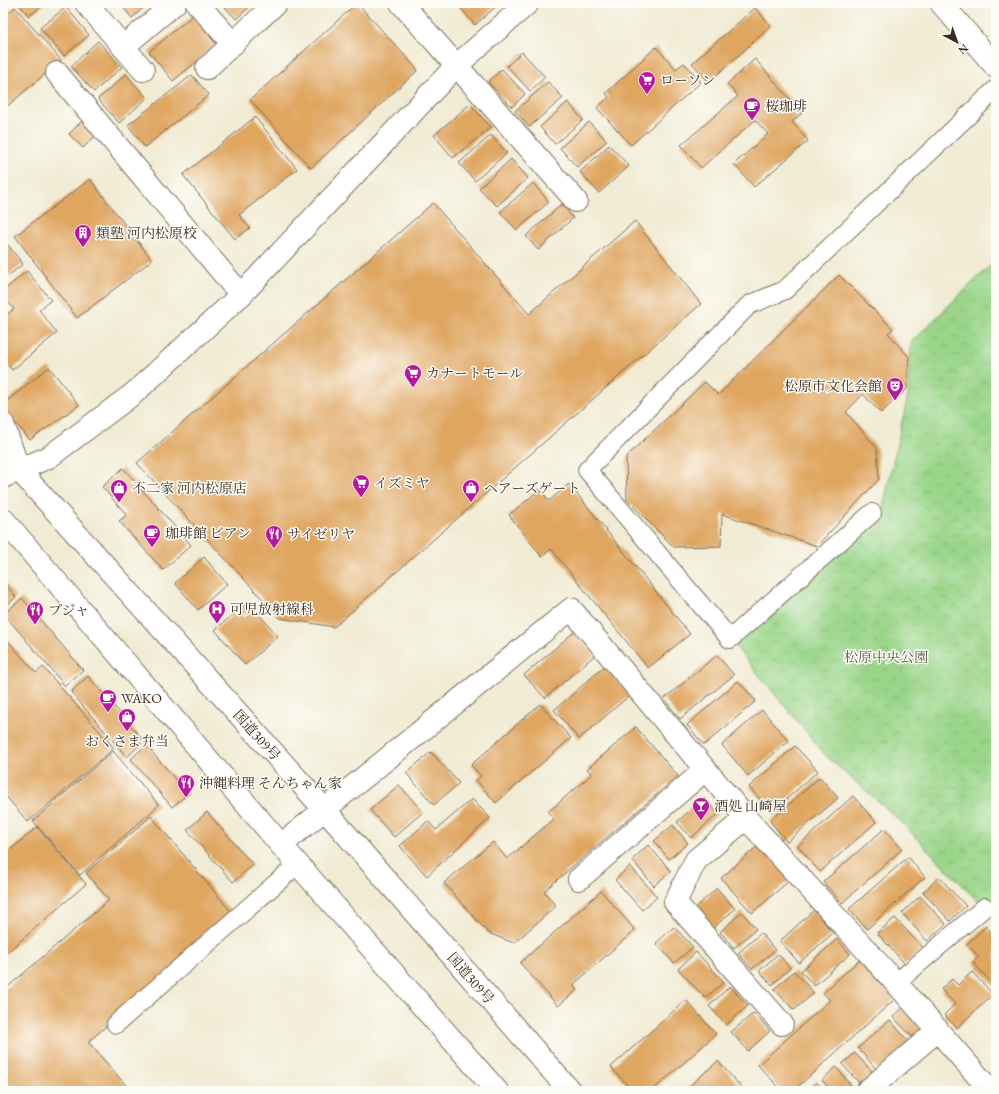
<svg xmlns="http://www.w3.org/2000/svg" width="999" height="1094" font-family="'EB Garamond','Noto Serif JP',serif">
<defs>
<pattern id="park-crowns" width="20" height="18" patternUnits="userSpaceOnUse"><rect width="20" height="18" fill="#9ad589"/><path d="M2 6a3 3 0 1 1 6 0M12 15a3 3 0 1 1 6 0" fill="none" stroke="#86b776"/></pattern>
</defs>
<rect width="100%" height="100%" fill="#fdfcf7"/>
<filter id="ink" filterUnits="userSpaceOnUse"><feTurbulence type="fractalNoise" baseFrequency=".025" numOctaves="2"/><feDisplacementMap in="SourceGraphic" scale="8" xChannelSelector="R" yChannelSelector="G"/><feConvolveMatrix kernelMatrix="1 2 1 2 8 2 1 2 1" color-interpolation-filters="sRGB"/></filter>
<filter id="wash" filterUnits="userSpaceOnUse"><feTurbulence type="fractalNoise" baseFrequency=".012" numOctaves="4" result="noise"/><feDisplacementMap in="SourceGraphic" scale="16" xChannelSelector="R" yChannelSelector="G"/><feGaussianBlur stdDeviation="0.9" result="paint"/><feColorMatrix in="noise" values="0 0 0 0 0 0 0 0 0 0 0 0 0 0 0 0 0 1.4 0 .05"/><feComposite in="paint" operator="in"/></filter>
<g filter="url(#wash)">
<rect width="100%" height="100%" fill="#f1ebd3"/>
<!-- park -->
<path fill="url(#park-crowns)" stroke="#6a8054" d="M996,260V920L896,817L826,756L734,645L881,516L908,395L911,342Z"/>
<g id="blocks">
<!-- building -->
<g fill="#dfa661">
<path d="M18,3H46L29,16Z"/>
<path d="M120,3H149L132,18Z"/>
<path d="M221,3H254L236,19Z"/>
<path d="M357,3L418,70L311,168L250,100Z"/>
<path d="M456,3H500L475,25Z"/>
<path d="M789,3H798L793,7Z"/>
<path d="M15,7L61,60L3,110V17Z"/>
<path d="M66,7L89,35L64,56L40,28Z"/>
<path d="M755,8L771,26L709,82L692,63Z"/>
<path d="M193,15L217,45L173,81L149,52Z"/>
<path d="M98,41L122,67L94,92L71,66Z"/>
<path d="M656,47L676,69L684,63L701,82L631,145L597,108L609,97L606,93Z"/>
<path d="M522,52L545,77L530,91L507,66Z"/>
<path d="M755,59L802,113L792,122L808,141L754,187L734,164L768,134L755,120L701,168L681,145L738,96L727,84Z"/>
<path d="M502,69L525,94L512,107L488,82Z"/>
<path d="M126,74L147,98L119,123L98,99Z"/>
<path d="M192,75L209,95L145,147L128,125Z"/>
<path d="M548,82L563,98L529,127L515,111Z"/>
<path d="M568,102L583,120L555,144L540,127Z"/>
<path d="M470,104L491,127L453,158L434,135Z"/>
<path d="M255,117L297,169L239,215L250,228L235,239L183,175Z"/>
<path d="M84,119L98,133L83,148L69,134Z"/>
<path d="M589,122L607,141L577,167L560,148Z"/>
<path d="M491,135L507,153L475,181L459,163Z"/>
<path d="M609,145L629,166L599,193L580,172Z"/>
<path d="M511,159L528,178L497,206L479,188Z"/>
<path d="M90,179L152,260L77,318L15,236Z"/>
<path d="M533,183L549,202L517,230L500,212Z"/>
<path d="M433,203L529,314L635,221L701,304L334,627L280,618L137,463Z"/>
<path d="M562,204L573,218L538,250L526,236Z"/>
<path d="M3,239L23,264L3,280Z"/>
<path d="M27,271L51,300L39,310L57,333L12,370L3,359V318L14,309L3,296V291Z"/>
<path d="M839,275L893,329L888,333L909,357L907,389L881,413L863,394L846,412L877,448L879,479L817,546L722,514L721,546L674,547L627,500L626,457L705,382L718,395Z"/>
<path d="M49,367L79,405L30,440L3,408V404Z"/>
<path d="M123,468L191,545L163,570L119,521L127,515L102,487Z"/>
<path d="M569,484L690,634L648,668L551,549L542,557L509,515L540,489L549,501Z"/>
<path d="M204,557L227,584L198,610L175,583Z"/>
<path d="M3,581L16,597L3,609Z"/>
<path d="M22,598L83,670L65,686L4,614Z"/>
<path d="M248,602L278,636L245,665L215,630Z"/>
<path d="M575,631L595,655L545,698L524,675Z"/>
<path d="M3,635L36,673L43,667L114,748L28,822L3,793Z"/>
<path d="M717,655L734,675L680,719L664,699Z"/>
<path d="M605,666L630,695L579,739L554,710Z"/>
<path d="M88,676L144,741L127,757L71,692Z"/>
<path d="M738,681L756,701L704,745L687,725Z"/>
<path d="M540,704L571,738L496,803L476,780L481,776L471,765Z"/>
<path d="M762,710L789,741L748,776L722,745Z"/>
<path d="M636,727L678,776L544,891L556,906L514,943L488,933L444,883L493,842L507,859L554,819L548,812L592,774L587,769Z"/>
<path d="M146,745L188,794L172,807L131,759Z"/>
<path d="M795,746L818,771L772,812L749,787Z"/>
<path d="M113,751L159,805L80,875L33,821Z"/>
<path d="M431,752L459,783L434,805L406,773Z"/>
<path d="M820,777L838,798L787,842L770,821Z"/>
<path d="M399,785L423,812L394,837L370,810Z"/>
<path d="M853,796L876,822L820,872L798,846Z"/>
<path d="M704,798L718,814L691,838L677,822Z"/>
<path d="M472,799L490,818L427,876L400,846L428,821L436,830Z"/>
<path d="M207,812L253,865L233,882L187,830Z"/>
<path d="M151,816L234,915L88,1042L131,1091H3V991L109,900L86,873Z"/>
<path d="M673,825L688,843L669,859L654,841Z"/>
<path d="M37,827L86,884L3,956V856Z"/>
<path d="M884,829L902,849L842,903L823,882Z"/>
<path d="M760,844L791,879L752,913L721,878Z"/>
<path d="M648,845L671,871L654,886L632,860Z"/>
<path d="M908,857L925,877L867,929L849,909Z"/>
<path d="M630,866L657,897L642,910L615,880Z"/>
<path d="M939,877L966,906L950,921L923,892Z"/>
<path d="M717,888L735,909L713,928L695,908Z"/>
<path d="M601,891L635,930L573,985L577,990L558,1006L520,963Z"/>
<path d="M920,896L946,924L927,941L902,913Z"/>
<path d="M814,910L833,933L799,963L780,941Z"/>
<path d="M742,912L756,929L734,948L720,932Z"/>
<path d="M895,918L923,948L905,964L877,933Z"/>
<path d="M986,926L996,938V988L973,962L979,957L967,944Z"/>
<path d="M674,927L693,947L674,963L656,943Z"/>
<path d="M761,933L775,950L752,969L738,953Z"/>
<path d="M837,939L850,954L814,986L801,971Z"/>
<path d="M696,952L724,982L705,998L678,969Z"/>
<path d="M778,954L790,968L772,985L759,971Z"/>
<path d="M859,960L895,999L793,1091H782L758,1065L830,1000L823,993Z"/>
<path d="M794,971L814,993L794,1010L774,989Z"/>
<path d="M972,972L993,994L957,1028L944,1015L955,1004L941,989L952,979L958,985Z"/>
<path d="M730,986L748,1006L726,1025L709,1006Z"/>
<path d="M686,1000L716,1034L652,1091H632L611,1067Z"/>
<path d="M906,1005L929,1029L916,1041L893,1017Z"/>
<path d="M754,1013L770,1031L748,1051L731,1032Z"/>
<path d="M890,1020L910,1043L878,1071L858,1048Z"/>
<path d="M855,1053L875,1075L862,1086L842,1064Z"/>
<path d="M718,1061L741,1087L736,1091H684Z"/>
<path d="M836,1067L855,1090L854,1091H831L822,1080Z"/>
<path d="M816,1082L825,1091H806Z"/>
</g>
</g>
</g>
<g filter="url(#ink)">
<use href="#blocks" fill-opacity="0" stroke="#7b6e5d" stroke-width="1"/>
<g fill="none" stroke-linecap="round" stroke-linejoin="round">
<defs>
<g id="service">
<path d="M872,513L730,639L587,470L749,305L785,290L996,89"/>
<path d="M896,983L985,907"/>
<path d="M116,1024L298,864"/>
</g>
<g id="minor">
<path d="M86,3L143,70"/>
<path d="M197,3L233,44"/>
<path d="M401,3L576,201"/>
<path d="M941,3L996,67"/>
<path d="M123,47L175,3"/>
<path d="M207,68L276,3"/>
<path d="M57,73L241,295"/>
<path d="M3,424L19,470"/>
<path d="M3,477L49,457L133,394L241,295L456,66L528,3"/>
<path d="M746,818L696,860L675,902L782,1024"/>
<path d="M281,845L571,609L746,818L896,983L991,1091"/>
<path d="M579,879L705,770"/>
<path d="M867,1091L938,1030"/>
</g>
<g id="trunk">
<path d="M3,455L19,470L325,810L570,1091"/>
<path d="M3,519L281,845L497,1091"/>
</g>
</defs>
<!-- service casing -->
<use href="#service" stroke="#7b6e5d" stroke-width="20"/>
<!-- minor casing -->
<use href="#minor" stroke="#7b6e5d" stroke-width="24"/>
<!-- trunk casing -->
<use href="#trunk" stroke="#7b6e5d" stroke-width="24"/>
<!-- service -->
<use href="#service" stroke="#fff" stroke-width="18"/>
<!-- minor -->
<use href="#minor" stroke="#fff" stroke-width="22"/>
<!-- trunk -->
<use href="#trunk" stroke="#fff" stroke-width="22"/>
</g>
</g>
<!-- icons -->
<defs>
<symbol id="supermarket-pin" viewBox="-11 -11 22 30"><path d="M0 17L-7.5 6A9.5 9.5 0 1 1 7.5 6Z" fill="#b5179e" stroke="#fdfcf7"/><path d="M-6-5.5h2.5l.6 2H6L4.5 2H-2.5L-4.4-4H-6ZM-1.5 3.2a1.3 1.3 0 1 0 .1 0ZM3 3.2a1.3 1.3 0 1 0 .1 0Z" fill="#fff"/></symbol>
<symbol id="cafe-pin" viewBox="-11 -11 22 30"><path d="M0 17L-7.5 6A9.5 9.5 0 1 1 7.5 6Z" fill="#b5179e" stroke="#fdfcf7"/><path d="M-5.5-4.5H6V0H3Q3 3.5 0 3.5H-2.5Q-5.5 3.5-5.5 0ZM3-3.2v2h1.7v-2ZM-6 4.5H4V6H-6Z" fill="#fff"/></symbol>
<symbol id="building-pin" viewBox="-11 -11 22 30"><path d="M0 17L-7.5 6A9.5 9.5 0 1 1 7.5 6Z" fill="#b5179e" stroke="#fdfcf7"/><path d="M-4-6H4V6H1V3H-1V6H-4ZM-2.5-4.3h1.7v1.8h-1.7ZM.8-4.3h1.7v1.8H.8ZM-2.5-1h1.7V.8h-1.7ZM.8-1h1.7V.8H.8Z" fill="#fff"/></symbol>
<symbol id="theatre-pin" viewBox="-11 -11 22 30"><path d="M0 17L-7.5 6A9.5 9.5 0 1 1 7.5 6Z" fill="#b5179e" stroke="#fdfcf7"/><path d="M-5-5.5Q0-4 5-5.5V0Q5 5 0 6Q-5 5-5 0ZM-3.3-2.5H-1v1.5H-3.3ZM1-2.5H3.3v1.5H1ZM-2.8 1Q0 5.5 2.8 1Z" fill="#fff"/></symbol>
<symbol id="shop-pin" viewBox="-11 -11 22 30"><path d="M0 17L-7.5 6A9.5 9.5 0 1 1 7.5 6Z" fill="#b5179e" stroke="#fdfcf7"/><path d="M-5-2.5h2.3a2.7 3.5 0 0 1 5.4 0H5L5.5 6h-11ZM-1.5-2.5h3a1.5 2.3 0 0 0-3 0Z" fill="#fff"/></symbol>
<symbol id="restaurant-pin" viewBox="-11 -11 22 30"><path d="M0 17L-7.5 6A9.5 9.5 0 1 1 7.5 6Z" fill="#b5179e" stroke="#fdfcf7"/><path d="M-5-6h1v4h1v-4h1v4h1v-4h1v5L-1.5 .5V6h-2V.5L-5-1ZM5-6V6H3V1.5H1.5Q1.5-4 5-6Z" fill="#fff"/></symbol>
<symbol id="hospital-pin" viewBox="-11 -11 22 30"><path d="M0 17L-7.5 6A9.5 9.5 0 1 1 7.5 6Z" fill="#b5179e" stroke="#fdfcf7"/><path d="M-5-5h3v3.5h4V-5h3V5h-3V1.5h-4V5h-3Z" fill="#fff"/></symbol>
<symbol id="bar-pin" viewBox="-11 -11 22 30"><path d="M0 17L-7.5 6A9.5 9.5 0 1 1 7.5 6Z" fill="#b5179e" stroke="#fdfcf7"/><path d="M-6-5H6L.8 .8V4.5H3.5V6h-7V4.5H-.8V.8Z" fill="#fff"/></symbol>
</defs>
<g fill-rule="evenodd">
<use href="#supermarket-pin" x="637" y="70" width="20" height="27"/>
<use href="#cafe-pin" x="742" y="96" width="20" height="27"/>
<use href="#building-pin" x="73" y="223" width="20" height="27"/>
<use href="#supermarket-pin" x="403" y="363" width="20" height="27"/>
<use href="#theatre-pin" x="885" y="376" width="20" height="27"/>
<use href="#supermarket-pin" x="351" y="473" width="20" height="27"/>
<use href="#shop-pin" x="109" y="478" width="20" height="27"/>
<use href="#shop-pin" x="461" y="478" width="20" height="27"/>
<use href="#cafe-pin" x="142" y="523" width="20" height="27"/>
<use href="#restaurant-pin" x="264" y="524" width="20" height="27"/>
<use href="#hospital-pin" x="207" y="599" width="20" height="27"/>
<use href="#restaurant-pin" x="25" y="600" width="20" height="27"/>
<use href="#cafe-pin" x="98" y="688" width="20" height="27"/>
<use href="#shop-pin" x="117" y="707" width="20" height="27"/>
<use href="#restaurant-pin" x="176" y="773" width="20" height="27"/>
<use href="#bar-pin" x="691" y="796" width="20" height="27"/>
</g>
<g text-anchor="middle" dominant-baseline="central" stroke-width="3" stroke-linejoin="round" paint-order="stroke">
<!-- poi labels -->
<g font-size="14" fill="#3b2a1e" stroke="#fdfcf7" text-anchor="start">
<text x="660" y="80">ローソン</text>
<text x="765" y="106">桜珈琲</text>
<text x="96" y="233">類塾 河内松原校</text>
<text x="426" y="373">カナートモール</text>
<text x="882" y="386" text-anchor="end">松原市文化会館</text>
<text x="374" y="483">イズミヤ</text>
<text x="132" y="488">不二家 河内松原店</text>
<text x="484" y="488">ヘアーズゲート</text>
<text x="165" y="533">珈琲館 ビアン</text>
<text x="287" y="534">サイゼリヤ</text>
<text x="230" y="609">可児放射線科</text>
<text x="48" y="610">プジャ</text>
<text x="121" y="698">WAKO</text>
<text x="127" y="741" text-anchor="middle">おくさま弁当</text>
<text x="199" y="783">沖縄料理 そんちゃん家</text>
<text x="714" y="806">酒処 山崎屋</text>
</g>
<!-- park labels -->
<g font-size="14" fill="#585d3e" stroke="#fdfcf7">
<text x="886" y="657">松原中央公園</text>
</g>
<!-- street labels -->
<g font-size="14" fill="#3b2a1e" stroke="#fdfcf7">
<text transform="translate(257 735) rotate(48)">国道309号</text>
<text transform="translate(471 978) rotate(49)">国道309号</text>
</g>
</g>
<!-- margin -->
<rect width="999" height="1094" fill="none" stroke="#fdfcf7" stroke-width="16"/>
<!-- north arrow -->
<g transform="translate(957 42) rotate(139)" stroke="#fdfcf7" stroke-width="3" paint-order="stroke">
<path d="M0-3L7 15L0 10L-7 15Z" fill="#3b2a1e"/>
<text y="-6" font-size="11" font-weight="bold" text-anchor="middle" fill="#3b2a1e">N</text>
</g>
</svg>
